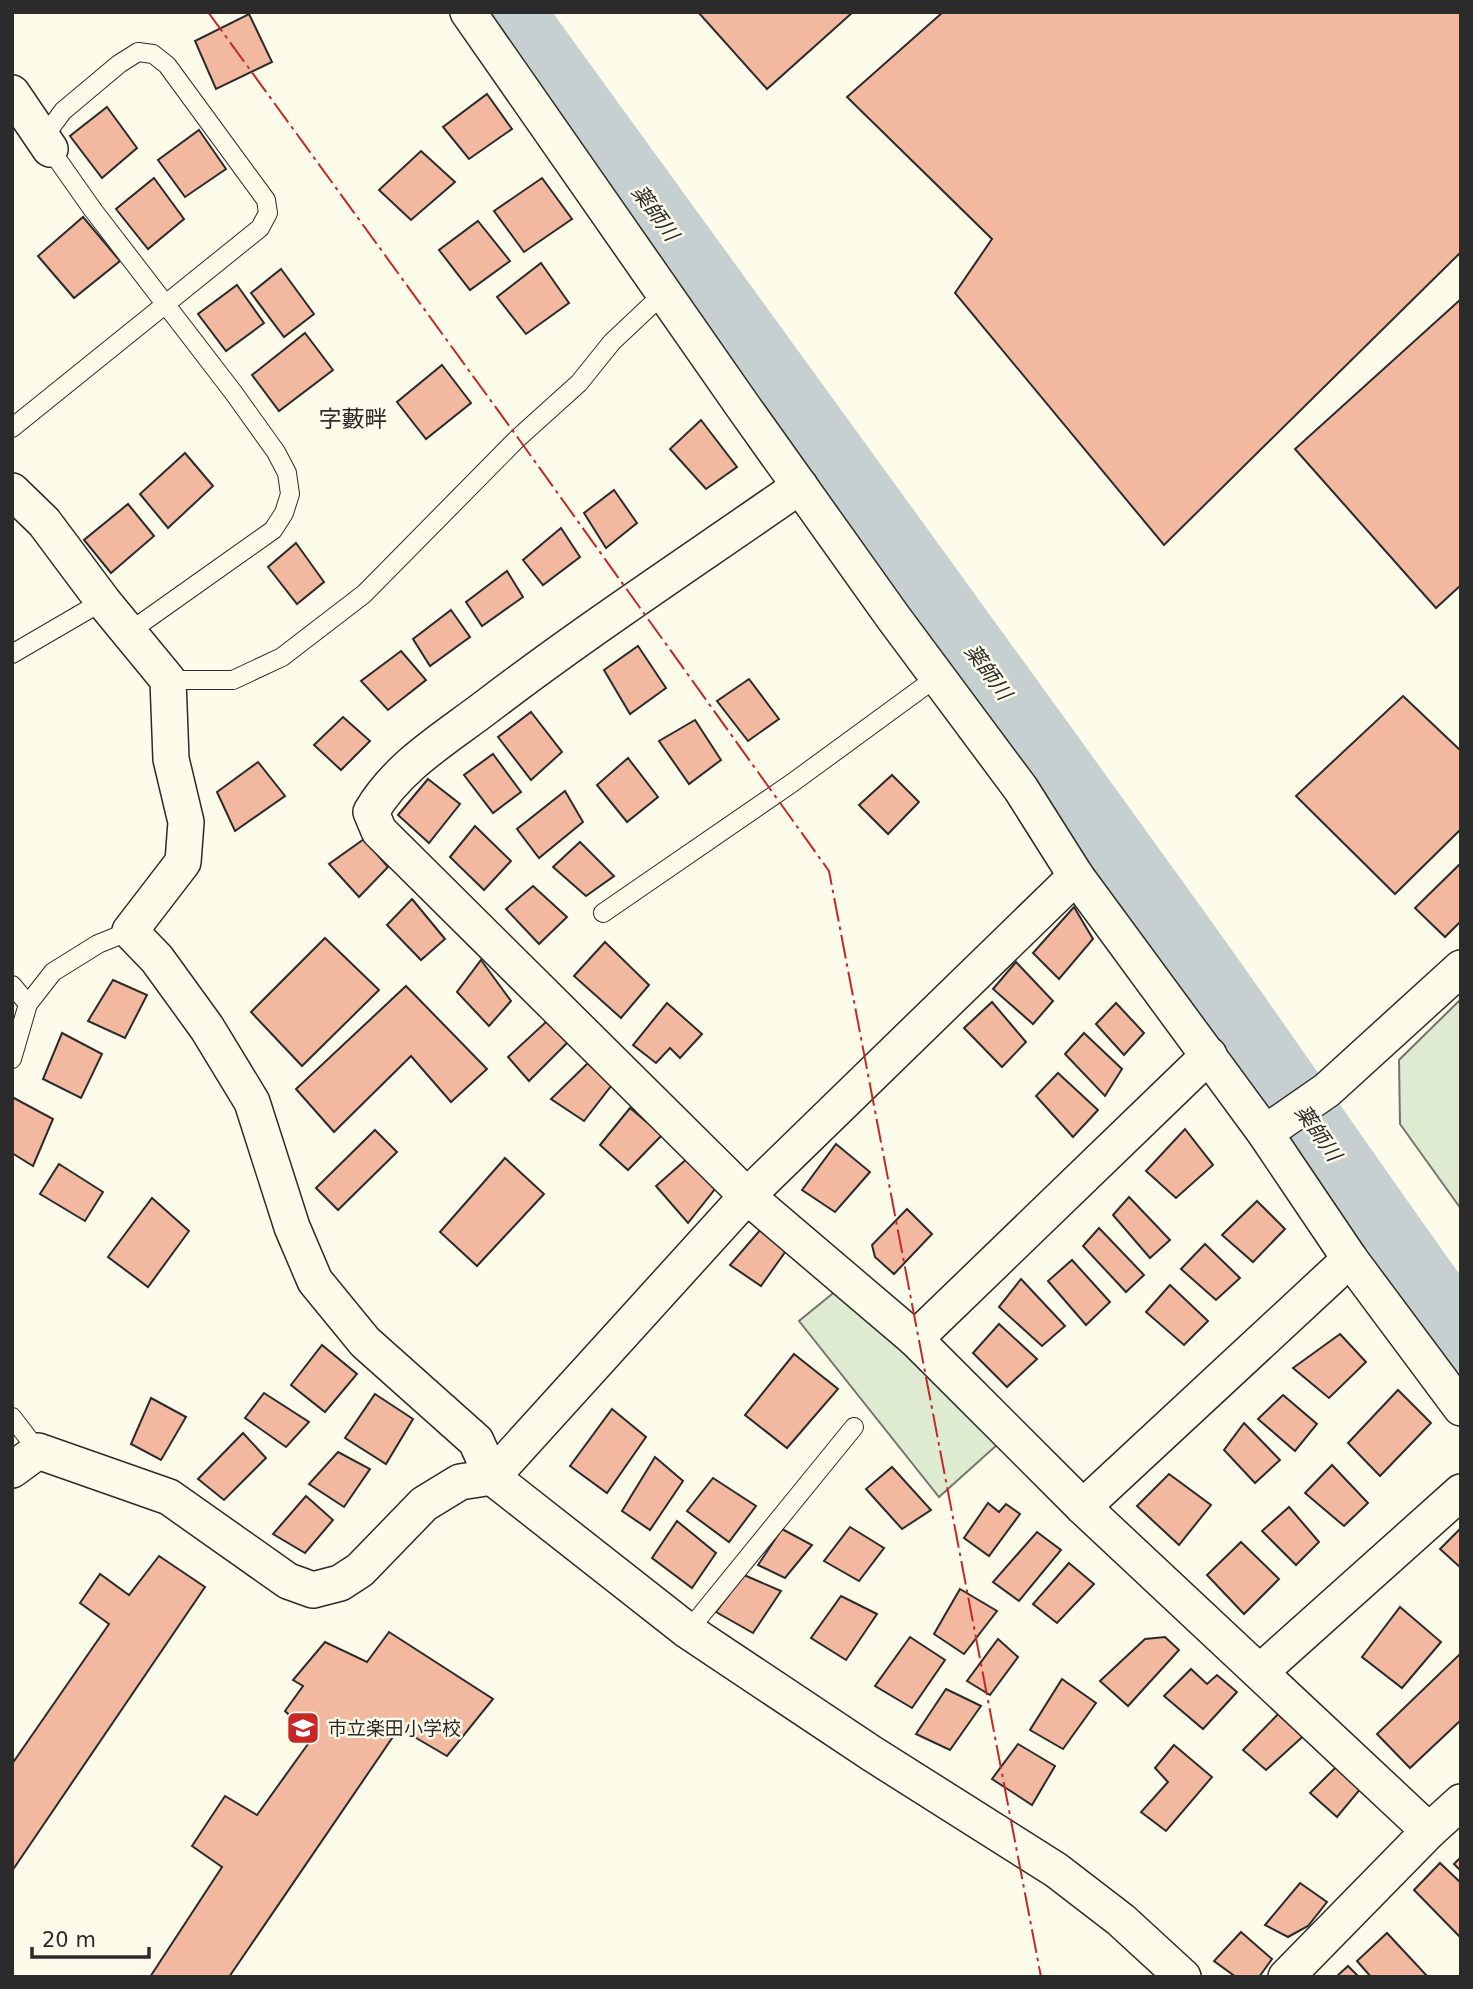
<svg xmlns="http://www.w3.org/2000/svg" width="1473" height="1989" font-family="'DejaVu Sans','Noto Sans JP',sans-serif">
<rect width="100%" height="100%" fill="#fdfbea"/>
<!-- green -->
<g fill="#deebd1" stroke="#74746e" stroke-width="2">
<path d="M1461,999V1209L1400,1124L1399,1060Z"/>
<path d="M843,1285L998,1444L939,1497L799,1321Z"/>
</g>
<g fill="none" stroke-linecap="round" stroke-linejoin="round">
<!-- river -->
<path stroke="#c7d0d0" stroke-width="70" d="M509,12C727,317 950,617 1168,921C1267,1058 1361,1199 1461,1336"/>
</g>
<!-- building -->
<g fill="#f2b8a0" stroke="#2b2b2b" stroke-width="2">
<path d="M698,12H853L767,89Z"/>
<path d="M943,12H1461V252L1164,545L955,293L992,239L847,97Z"/>
<path d="M249,14L272,62L216,89L195,41Z"/>
<path d="M487,94L512,129L469,159L443,127Z"/>
<path d="M107,107L137,148L102,178L70,136Z"/>
<path d="M199,130L226,169L185,197L158,160Z"/>
<path d="M421,151L455,182L411,220L379,190Z"/>
<path d="M154,178L184,219L148,249L116,209Z"/>
<path d="M542,178L572,219L524,252L494,211Z"/>
<path d="M83,217L120,261L74,298L38,256Z"/>
<path d="M478,221L510,261L470,290L439,250Z"/>
<path d="M541,263L569,303L526,334L497,297Z"/>
<path d="M281,269L314,314L284,337L251,293Z"/>
<path d="M237,285L264,323L226,351L198,314Z"/>
<path d="M1461,299V585L1436,608L1295,449Z"/>
<path d="M305,333L333,370L279,411L252,375Z"/>
<path d="M442,365L471,403L426,439L397,402Z"/>
<path d="M701,420L737,467L706,489L670,449Z"/>
<path d="M185,453L213,486L168,528L140,494Z"/>
<path d="M614,490L637,523L606,548L584,513Z"/>
<path d="M128,504L154,536L111,573L84,540Z"/>
<path d="M561,528L580,557L543,585L523,560Z"/>
<path d="M296,543L324,582L297,604L268,567Z"/>
<path d="M507,571L523,597L482,626L466,602Z"/>
<path d="M451,610L470,637L430,666L413,639Z"/>
<path d="M638,646L666,688L630,714L604,670Z"/>
<path d="M401,651L426,680L388,710L361,681Z"/>
<path d="M749,679L779,719L748,741L717,701Z"/>
<path d="M1403,696L1461,751V829L1395,894L1296,796Z"/>
<path d="M531,712L562,752L531,780L498,737Z"/>
<path d="M343,717L370,741L341,770L314,745Z"/>
<path d="M695,720L721,760L689,784L659,741Z"/>
<path d="M493,754L521,792L493,813L464,775Z"/>
<path d="M628,758L658,797L627,822L597,785Z"/>
<path d="M258,762L285,796L235,831L217,792Z"/>
<path d="M892,775L919,802L888,834L859,805Z"/>
<path d="M428,779L460,804L429,843L398,815Z"/>
<path d="M565,791L583,822L539,858L517,829Z"/>
<path d="M475,826L511,861L484,890L450,857Z"/>
<path d="M364,839L388,867L359,897L329,864Z"/>
<path d="M580,842L614,876L586,896L553,867Z"/>
<path d="M1461,863V921L1445,937L1415,908Z"/>
<path d="M533,886L567,917L539,944L506,909Z"/>
<path d="M412,899L445,939L421,960L387,925Z"/>
<path d="M1074,907L1093,939L1059,979L1033,953Z"/>
<path d="M325,938L379,990L302,1066L251,1012Z"/>
<path d="M605,942L649,985L621,1018L574,976Z"/>
<path d="M481,960L511,1001L489,1026L457,992Z"/>
<path d="M1016,962L1053,1001L1033,1024L993,989Z"/>
<path d="M113,980L147,995L125,1038L88,1021Z"/>
<path d="M406,986L487,1069L451,1102L411,1056L334,1132L296,1089Z"/>
<path d="M992,1002L1026,1042L1002,1067L964,1028Z"/>
<path d="M667,1003L702,1034L680,1058L670,1048L656,1063L633,1045Z"/>
<path d="M1116,1003L1144,1033L1124,1055L1096,1024Z"/>
<path d="M547,1021L569,1041L529,1081L508,1057Z"/>
<path d="M62,1033L102,1054L81,1098L43,1079Z"/>
<path d="M1084,1033L1122,1069L1105,1096L1065,1054Z"/>
<path d="M589,1062L611,1086L584,1121L551,1099Z"/>
<path d="M1058,1073L1098,1110L1073,1137L1036,1096Z"/>
<path d="M12,1097L53,1119L33,1166L12,1153Z"/>
<path d="M630,1108L662,1135L628,1170L600,1145Z"/>
<path d="M1185,1129L1213,1165L1176,1198L1146,1171Z"/>
<path d="M375,1130L397,1152L338,1210L316,1188Z"/>
<path d="M836,1144L870,1172L835,1212L802,1190Z"/>
<path d="M689,1157L715,1189L688,1223L656,1186Z"/>
<path d="M505,1158L544,1194L477,1266L440,1232Z"/>
<path d="M59,1164L103,1192L85,1221L40,1194Z"/>
<path d="M1129,1197L1170,1240L1150,1258L1113,1215Z"/>
<path d="M152,1198L189,1231L148,1287L108,1257Z"/>
<path d="M1257,1201L1285,1229L1253,1262L1222,1235Z"/>
<path d="M907,1209L932,1234L894,1274L875,1257L872,1245Z"/>
<path d="M1099,1228L1144,1275L1126,1292L1083,1246Z"/>
<path d="M761,1229L788,1248L761,1286L730,1265Z"/>
<path d="M1205,1244L1240,1278L1216,1300L1181,1269Z"/>
<path d="M1072,1260L1110,1302L1086,1325L1048,1281Z"/>
<path d="M1021,1279L1065,1326L1042,1346L999,1307Z"/>
<path d="M1170,1285L1208,1321L1184,1345L1146,1312Z"/>
<path d="M999,1324L1037,1359L1007,1387L973,1353Z"/>
<path d="M1340,1334L1366,1362L1329,1398L1293,1368Z"/>
<path d="M322,1345L357,1374L325,1412L291,1385Z"/>
<path d="M794,1354L838,1389L787,1448L745,1415Z"/>
<path d="M1398,1390L1431,1423L1380,1476L1348,1443Z"/>
<path d="M264,1393L309,1422L286,1447L245,1418Z"/>
<path d="M375,1394L413,1419L386,1464L345,1438Z"/>
<path d="M1283,1395L1317,1424L1295,1451L1258,1419Z"/>
<path d="M151,1398L186,1417L161,1460L131,1444Z"/>
<path d="M612,1409L646,1437L607,1493L570,1466Z"/>
<path d="M1244,1423L1280,1460L1255,1483L1224,1450Z"/>
<path d="M243,1433L266,1458L224,1500L198,1479Z"/>
<path d="M338,1452L370,1469L344,1507L309,1484Z"/>
<path d="M655,1457L683,1481L650,1530L622,1511Z"/>
<path d="M1332,1465L1368,1503L1344,1526L1305,1493Z"/>
<path d="M892,1467L931,1510L902,1529L866,1489Z"/>
<path d="M1169,1474L1211,1505L1179,1545L1137,1506Z"/>
<path d="M713,1478L756,1506L729,1542L687,1511Z"/>
<path d="M306,1496L333,1520L305,1553L273,1534Z"/>
<path d="M988,1503L999,1512L1006,1504L1020,1514L989,1556L964,1538Z"/>
<path d="M1289,1507L1319,1542L1296,1565L1262,1531Z"/>
<path d="M677,1521L716,1553L692,1588L652,1558Z"/>
<path d="M850,1527L884,1548L859,1581L824,1561Z"/>
<path d="M1461,1528V1568L1440,1549Z"/>
<path d="M782,1529L812,1545L785,1578L758,1565Z"/>
<path d="M1037,1532L1061,1550L1019,1601L993,1582Z"/>
<path d="M1241,1542L1279,1579L1244,1614L1207,1575Z"/>
<path d="M159,1556L205,1587L12,1871V1764L109,1624L80,1603L100,1574L129,1595Z"/>
<path d="M1069,1563L1094,1584L1057,1623L1033,1604Z"/>
<path d="M744,1575L781,1591L753,1633L716,1612Z"/>
<path d="M960,1589L997,1611L964,1654L934,1634Z"/>
<path d="M841,1596L877,1614L846,1660L811,1638Z"/>
<path d="M1400,1607L1441,1642L1402,1688L1362,1657Z"/>
<path d="M389,1632L493,1699L447,1756L399,1728L229,1977H150L222,1867L192,1846L225,1796L257,1815L313,1737L285,1711L303,1686L293,1680L325,1642L367,1662Z"/>
<path d="M910,1637L945,1660L912,1708L875,1686Z"/>
<path d="M1165,1637L1179,1650L1128,1706L1100,1681L1145,1639Z"/>
<path d="M998,1639L1018,1657L990,1695L967,1681Z"/>
<path d="M1461,1653V1720L1410,1768L1377,1734Z"/>
<path d="M1191,1669L1207,1684L1217,1675L1237,1692L1203,1729L1164,1696Z"/>
<path d="M1062,1679L1096,1703L1063,1749L1030,1730Z"/>
<path d="M946,1689L981,1706L950,1750L916,1734Z"/>
<path d="M1286,1706L1310,1730L1266,1770L1243,1750Z"/>
<path d="M1018,1744L1055,1766L1032,1805L992,1779Z"/>
<path d="M1174,1745L1212,1777L1166,1831L1141,1812L1168,1782L1155,1768Z"/>
<path d="M1336,1767L1362,1787L1337,1817L1310,1793Z"/>
<path d="M1461,1857V1871L1454,1864Z"/>
<path d="M1440,1863L1461,1883V1938L1414,1890Z"/>
<path d="M1300,1883L1327,1902L1308,1926L1288,1937L1265,1925Z"/>
<path d="M1241,1932L1272,1959L1259,1977H1236L1214,1961Z"/>
<path d="M1387,1933L1428,1977H1371L1357,1961Z"/>
<path d="M1348,1966L1359,1977H1336Z"/>
</g>
<g fill="none" stroke-linecap="round" stroke-linejoin="round">
<defs>
<g id="service">
<path d="M12,428L260,228L268,213L266,200L167,65L153,54L138,52L119,64L63,111L49,130L50,149L93,210L233,392L276,452L287,473L290,494L284,513L273,530L129,632"/>
<path d="M12,654L103,601"/>
<path d="M168,680H233L282,657L364,594L518,438L579,383L612,342L664,293"/>
<path d="M603,913L792,783L937,677"/>
<path d="M12,985L28,1004"/>
<path d="M12,1059L28,1004L53,972L98,944L130,931"/>
<path d="M12,1417L38,1451"/>
<path d="M688,1631L854,1427"/>
</g>
<g id="minor">
<path d="M468,12L742,405L893,617L1021,789L1076,876L1265,1133L1350,1259L1461,1408"/>
<path d="M12,93L50,149"/>
<path d="M800,486C694,560 587,630 485,708C444,739 397,767 371,812L379,831L747,1196L1076,876"/>
<path d="M12,491L44,522L103,601L168,680L171,759L186,822L183,862L130,931L157,959L207,1028L252,1102L292,1227L315,1281L365,1342L476,1441L492,1477L688,1631L871,1753L1056,1870L1121,1920L1183,1977"/>
<path d="M1265,1133L1327,1090L1461,968"/>
<path d="M915,1339L1209,1055"/>
<path d="M12,1470L38,1451L169,1497L288,1581L313,1590L340,1583L360,1570L424,1504L460,1482L492,1477L747,1196L915,1339L1083,1507L1429,1831"/>
<path d="M1083,1507L1350,1259"/>
<path d="M1260,1672L1461,1492"/>
<path d="M1286,1977L1429,1831L1461,1802"/>
</g>
</defs>
<!-- service casing -->
<use href="#service" stroke="#2b2b2b" stroke-width="20"/>
<!-- minor casing -->
<use href="#minor" stroke="#2b2b2b" stroke-width="38"/>
<!-- service -->
<use href="#service" stroke="#fdfbea" stroke-width="18"/>
<!-- minor -->
<use href="#minor" stroke="#fdfbea" stroke-width="35"/>
<!-- power -->
<path stroke="#c62828" stroke-width="2" stroke-dasharray="24 5 3.5 5" stroke-linecap="butt" d="M208,12L518,438L829,871L1041,1977"/>
</g>
<!-- icons -->
<defs>
<symbol id="school-square" viewBox="-11 -11 22 22"><rect x="-9" y="-9" width="18" height="18" rx="4" fill="#c62828" stroke="#fdfbea"/><path d="M0-5L7-2L0 1L-7-2ZM-4 1L0 2.5L4 1V4Q0 6-4 4Z" fill="#fff"/></symbol>
</defs>
<g fill-rule="evenodd">
<use href="#school-square" x="284" y="1709" width="38" height="38"/>
</g>
<g text-anchor="middle" dominant-baseline="central" stroke-width="5" stroke-linejoin="round" paint-order="stroke">
<!-- poi labels -->
<g font-size="19" fill="#2b2b2b" stroke="#fdfbea" text-anchor="start">
<text x="328" y="1728">市立楽田小学校</text>
</g>
<!-- water labels -->
<g font-size="21" font-style="italic" fill="#2b2b2b" stroke="#fdfbea">
<text transform="translate(655 213) rotate(54)">薬師川</text>
<text transform="translate(988 672) rotate(54)">薬師川</text>
<text transform="translate(1318 1133) rotate(55)">薬師川</text>
</g>
<!-- quarter labels -->
<g font-size="23" fill="#2b2b2b" stroke="#fdfbea">
<text x="353" y="419">字藪畔</text>
</g>
</g>
<!-- border -->
<rect width="1473" height="1989" fill="none" stroke="#2b2b2b" stroke-width="28"/>
<!-- scale -->
<path d="M32 1947v10h117v-10" fill="none" stroke="#2b2b2b" stroke-width="3.5"/>
<text x="42" y="1947" font-size="21" fill="#2b2b2b" stroke="#fdfbea" stroke-width="5" paint-order="stroke">20 m</text>
</svg>
